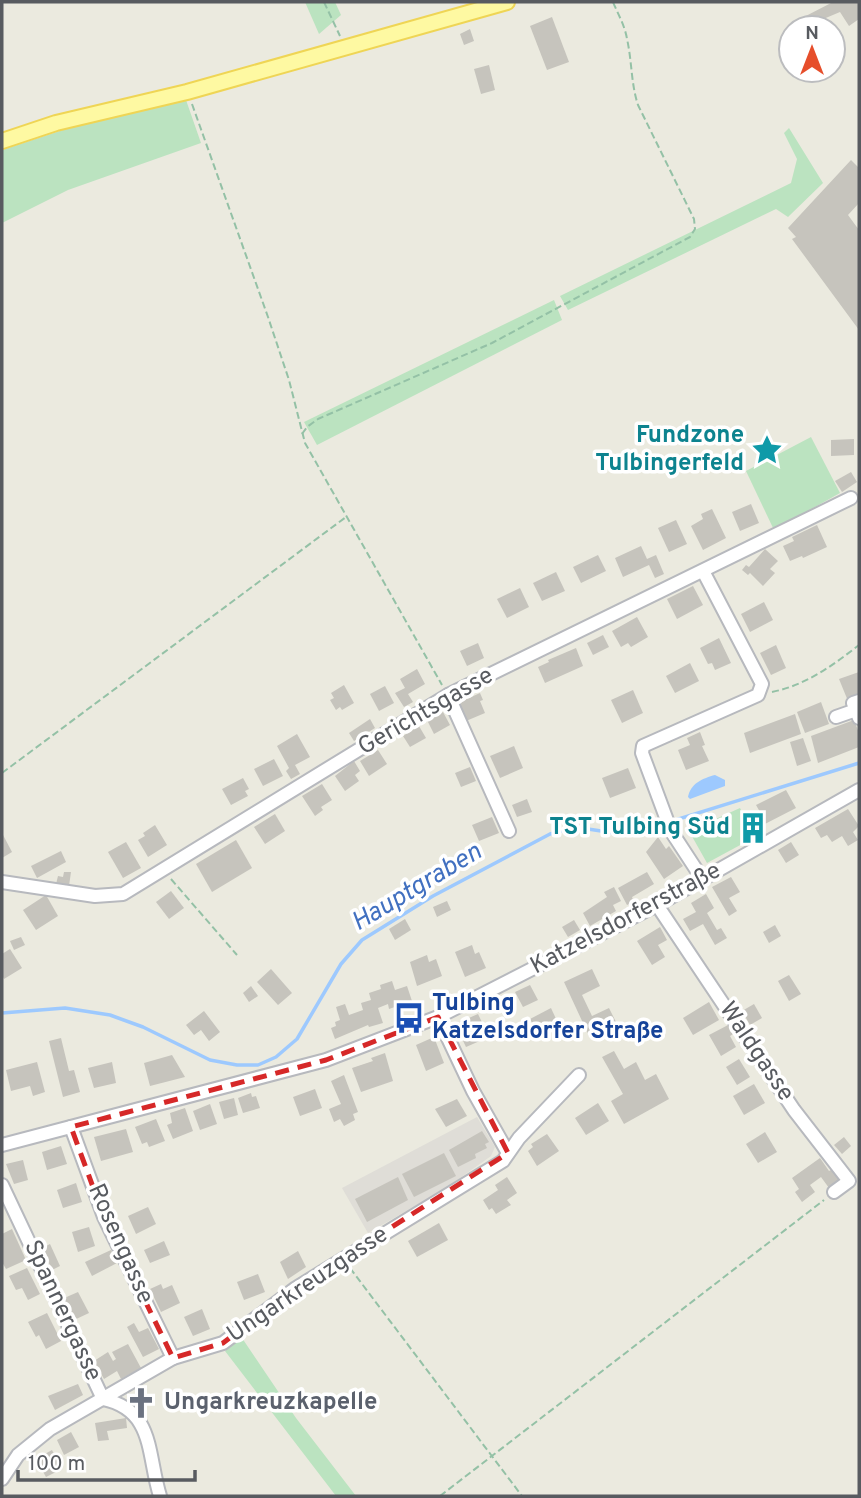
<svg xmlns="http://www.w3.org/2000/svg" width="861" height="1498" font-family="Overpass,sans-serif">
<rect width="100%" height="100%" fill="#ebeadf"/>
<!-- industrial -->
<path fill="#dfddd7" d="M477,1117L495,1147L491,1156L446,1188L368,1233L342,1188Z"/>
<!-- green -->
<g fill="#bbe3c0">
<path d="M305,2H335L341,15L319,34Z"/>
<path d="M186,100L201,143L68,190L2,223V150L75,126Z"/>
<path d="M789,128L823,183L788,217L776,209L568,310L560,296L791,183L797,159L784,133Z"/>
<path d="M554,300L562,320L317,445L304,422Z"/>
<path d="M811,437L840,493L774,530L746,471Z"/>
<path d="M740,808L755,837L707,863L689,831Z"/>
<path d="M242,1338L296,1418L356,1496H336L225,1351Z"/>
</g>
<!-- water -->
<path fill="#9dc9fe" d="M715,775L725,780V786L690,799L688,797C690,784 703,778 715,775Z"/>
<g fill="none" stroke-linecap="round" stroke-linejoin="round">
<!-- stream -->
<path stroke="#9dc9fe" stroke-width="3.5" d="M2,1013L65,1008L110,1015L143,1027L210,1060L237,1065H258L276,1057L297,1039L341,964L362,940L433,896L550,834L575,827L627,835L859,763"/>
</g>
<!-- building -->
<g fill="#c6c4bd">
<path d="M833,2H859V19L849,26L840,12L802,28L798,20Z"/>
<path d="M552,17L569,62L547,70L530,26Z"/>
<path d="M470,29L474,41L464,45L460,34Z"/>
<path d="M489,65L495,90L481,94L474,69Z"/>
<path d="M851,160L859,168V203L848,215L859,230V330L792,239L796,237L788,228Z"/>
<path d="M854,439V455L831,456V440Z"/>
<path d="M851,472L857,482L842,492L835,481Z"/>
<path d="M751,504L759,523L740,531L732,512Z"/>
<path d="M712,509L726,538L703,550L691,526L703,519L701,514Z"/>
<path d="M676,520L687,544L669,552L658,528Z"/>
<path d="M817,525L827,547L803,558L802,556L790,561L783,546L794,541L792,537Z"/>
<path d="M641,546L647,559L656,555L664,574L655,578L649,565L623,577L615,558Z"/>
<path d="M765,549L778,561L770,569L775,573L763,586L750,573L748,575L742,570L746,565L749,567Z"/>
<path d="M598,555L606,571L581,583L573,567Z"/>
<path d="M556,572L565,591L542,601L533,583Z"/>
<path d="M693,586L703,605L677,619L667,599Z"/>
<path d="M520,588L529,607L507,618L497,599Z"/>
<path d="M764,602L773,620L750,632L741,614Z"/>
<path d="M637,617L648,637L631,647L628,643L621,647L612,631Z"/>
<path d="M603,635L609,647L593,655L587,643Z"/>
<path d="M719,638L731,663L715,670L712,663L708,664L700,648Z"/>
<path d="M478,643L484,658L467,666L460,651Z"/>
<path d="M776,645L786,668L771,675L760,653Z"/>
<path d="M576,648L583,666L545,683L538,667L549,662L548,660Z"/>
<path d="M690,663L699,681L675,693L666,676Z"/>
<path d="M417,669L425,684L408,694L413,702L404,707L395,693L405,688L400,679Z"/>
<path d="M859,672V697L848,701L839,679Z"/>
<path d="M344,685L354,703L342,710L340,707L336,710L330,700L334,698L331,693Z"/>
<path d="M385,686L394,703L379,711L370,694Z"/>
<path d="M633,690L643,713L622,723L611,700Z"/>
<path d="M480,693L483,700L480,701L485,713L466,721L458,703Z"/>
<path d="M821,702L829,724L805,733L797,712Z"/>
<path d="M443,712L450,725L434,734L427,720Z"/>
<path d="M795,714L801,734L750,753L744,733Z"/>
<path d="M370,719L375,728L354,741L349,733Z"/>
<path d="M854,720L859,733V747L818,763L811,736Z"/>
<path d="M419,726L426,738L410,747L403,736Z"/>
<path d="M700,732L705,745L702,746L709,761L686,770L678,750L690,745L687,738Z"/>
<path d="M297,734L310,757L295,765L300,774L291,779L286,771L289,768L277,746Z"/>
<path d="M803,738L811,761L797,766L790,742Z"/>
<path d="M514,746L523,768L500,778L490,756Z"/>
<path d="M378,750L387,764L369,776L360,761Z"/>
<path d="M274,759L283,776L263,786L254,769Z"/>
<path d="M354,761L360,771L355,775L359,781L345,791L335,776Z"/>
<path d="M470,767L476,781L461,787L455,773Z"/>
<path d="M628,768L636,788L610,798L602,778Z"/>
<path d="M243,778L249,789L245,791L248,796L231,805L222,789Z"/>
<path d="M322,784L332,800L321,807L323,810L315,816L302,796Z"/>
<path d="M786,790L796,808L759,827L753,815L760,812L756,805Z"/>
<path d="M527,799L532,812L517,817L512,805Z"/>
<path d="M848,809L859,826L853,832L858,840L848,846L842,836L832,842L827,835L821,838L815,828Z"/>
<path d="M275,814L285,831L265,844L254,827Z"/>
<path d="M492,817L499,833L479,841L472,825Z"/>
<path d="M155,825L167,845L148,857L138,840L145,836L143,833Z"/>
<path d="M2,833L12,852L2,858Z"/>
<path d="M658,837L666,849L669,846L683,866L664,879L646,852Z"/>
<path d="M236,840L252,868L212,892L196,864Z"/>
<path d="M126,842L141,868L123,878L108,852Z"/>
<path d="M791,842L799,855L786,863L778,850Z"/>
<path d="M61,851L66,862L37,878L31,866Z"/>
<path d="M64,872H71L69,886L56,884L58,876L63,877Z"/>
<path d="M647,872L654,884L632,897L634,902L627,905L618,888Z"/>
<path d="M731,877L740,892L729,898L737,911L729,916L712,887Z"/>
<path d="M614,887L621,901L613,905L616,911L590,926L583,913L607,897L604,892Z"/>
<path d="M171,891L184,908L169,919L156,902Z"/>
<path d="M706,894L714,908L707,913L717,930L721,928L727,938L715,945L703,924L690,931L683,919L696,912L691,903Z"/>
<path d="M46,895L58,916L36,930L23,910Z"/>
<path d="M447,901L451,910L437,917L433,907Z"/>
<path d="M405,919L411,930L395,940L389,929Z"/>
<path d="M574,920L580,930L568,937L562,927Z"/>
<path d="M775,925L781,936L769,943L763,932Z"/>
<path d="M660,927L667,940L658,945L665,957L652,965L637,941Z"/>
<path d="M21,937L25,945L14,950L10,941Z"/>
<path d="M472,945L475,954L479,952L486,968L465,977L455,952Z"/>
<path d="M10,949L22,968L4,979L2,975V954Z"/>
<path d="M427,955L429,962L436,959L442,976L417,986L410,962Z"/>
<path d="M271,969L292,993L278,1005L257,982Z"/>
<path d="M592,969L600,986L582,995L592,1016L609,1008L617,1024L589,1036L564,982Z"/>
<path d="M789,975L801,994L789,1001L778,981Z"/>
<path d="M392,981L395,990L407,986L412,1001L389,1009L388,1004L378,1008L383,1023L369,1027L368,1025L335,1039L331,1028L336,1026L335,1022L340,1020L336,1007L345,1004L349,1015L363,1010L361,1003L371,1000L369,993L381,989L380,985Z"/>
<path d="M530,985L538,1000L523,1007L515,992Z"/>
<path d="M251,986L258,996L249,1002L243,993Z"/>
<path d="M709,1002L719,1020L693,1035L683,1018Z"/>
<path d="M754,1004L762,1018L750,1025L742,1011Z"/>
<path d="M551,1008L557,1021L537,1032L530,1019Z"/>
<path d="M204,1011L220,1032L209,1041L201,1030L194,1035L186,1025Z"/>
<path d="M478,1014L489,1037L466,1047L455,1024Z"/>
<path d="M730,1024L735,1033L730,1036L736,1047L721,1056L709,1035Z"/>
<path d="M434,1037L444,1063L426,1071L416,1045Z"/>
<path d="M61,1038L69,1071L74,1070L80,1092L63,1097L49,1041Z"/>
<path d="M614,1051L624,1069L636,1062L645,1080L656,1074L669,1099L624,1124L611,1101L623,1094L602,1057Z"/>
<path d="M385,1053L393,1081L361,1092L352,1068L373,1061L371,1058Z"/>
<path d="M172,1055L185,1077L150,1086L144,1063Z"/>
<path d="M739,1059L750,1077L737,1085L726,1067Z"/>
<path d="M37,1062L45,1092L33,1096L30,1086L11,1091L6,1070Z"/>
<path d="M112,1062L116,1083L94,1088L88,1068Z"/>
<path d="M344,1075L358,1112L353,1114L355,1120L344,1126L340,1119L334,1122L329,1109L341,1104L331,1081Z"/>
<path d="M754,1084L765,1103L744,1115L733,1096Z"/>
<path d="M315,1089L322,1108L300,1116L293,1097Z"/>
<path d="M251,1093L252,1097L256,1096L260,1108L243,1113L238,1098Z"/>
<path d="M234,1098L238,1115L224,1119L219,1102Z"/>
<path d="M457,1099L467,1116L446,1127L435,1109Z"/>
<path d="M598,1103L609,1121L586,1135L575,1118Z"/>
<path d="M210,1104L217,1124L200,1130L193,1111Z"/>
<path d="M185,1108L193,1131L173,1139L167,1125L172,1123L170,1113Z"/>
<path d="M156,1119L165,1141L149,1147L147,1142L142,1144L135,1127Z"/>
<path d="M126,1129L133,1152L101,1161L94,1137Z"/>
<path d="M482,1131L489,1142L485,1144L487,1148L475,1154L476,1158L458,1167L449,1150Z"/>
<path d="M765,1132L777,1152L758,1163L746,1144Z"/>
<path d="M547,1134L559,1151L537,1166L528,1151L533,1147L531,1144Z"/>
<path d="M844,1137L851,1146L842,1154L834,1145Z"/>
<path d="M61,1146L67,1164L47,1170L42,1152Z"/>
<path d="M444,1153L456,1176L414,1197L402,1174Z"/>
<path d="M820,1158L829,1171L833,1169L841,1180L829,1188L821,1177L810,1185L815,1192L802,1202L795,1192L799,1189L792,1178Z"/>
<path d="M23,1160L28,1180L14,1184L6,1164Z"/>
<path d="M398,1177L408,1200L367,1222L355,1199Z"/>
<path d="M507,1177L517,1193L507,1200L511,1205L496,1214L492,1208L489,1210L483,1200L498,1190L495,1185Z"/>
<path d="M76,1183L82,1202L63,1208L57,1190Z"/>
<path d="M148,1207L156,1224L136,1234L128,1216Z"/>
<path d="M439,1223L448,1240L417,1257L408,1241Z"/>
<path d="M89,1227L95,1246L78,1252L72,1232Z"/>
<path d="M12,1229L26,1260L6,1269L2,1262V1234Z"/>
<path d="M164,1241L170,1255L150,1263L144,1250Z"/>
<path d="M50,1244L60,1266L52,1270L42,1248Z"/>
<path d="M111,1250L117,1263L92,1276L85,1262Z"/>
<path d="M298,1251L306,1267L288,1279L280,1262Z"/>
<path d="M27,1268L40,1294L28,1300L22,1288L16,1290L9,1276Z"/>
<path d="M258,1274L265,1292L244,1300L237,1282Z"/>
<path d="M161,1284L163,1289L172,1285L180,1303L161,1312L150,1289Z"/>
<path d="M78,1292L89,1313L72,1321L62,1299Z"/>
<path d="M202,1309L210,1329L193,1336L184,1317Z"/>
<path d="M47,1313L61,1341L46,1349L39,1335L36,1337L28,1322Z"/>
<path d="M134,1323L139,1332L148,1328L159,1349L143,1357L127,1327Z"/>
<path d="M128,1344L141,1368L121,1379L117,1371L104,1379L94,1361L108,1352L113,1361L116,1359L112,1352Z"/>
<path d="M78,1384L83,1395L55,1410L48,1396Z"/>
<path d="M126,1418L127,1428L107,1431L109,1440L98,1441L95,1423Z"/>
<path d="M71,1432L79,1447L64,1455L57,1440Z"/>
<path d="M52,1450L62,1469L46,1477L36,1459Z"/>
</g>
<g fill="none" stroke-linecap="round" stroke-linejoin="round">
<defs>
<g id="minor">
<path d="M448,695L509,831"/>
<path d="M859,701L853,703L859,718"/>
<path d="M836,717L856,710"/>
<path d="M703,880L671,831L642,753L643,746L758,695L762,684L703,571"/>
<path d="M2,882L95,896L123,894L448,695L851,498"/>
<path d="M657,905L794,1110L849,1181L834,1192"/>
<path d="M438,1017L473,1091L508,1153"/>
<path d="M71,1127L104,1217L173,1358"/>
<path d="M2,1145L326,1060L438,1017L657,905L859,790"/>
<path d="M2,1185L103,1399C155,1410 147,1455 160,1496"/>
<path d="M2,1479L18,1455L50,1429L173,1358L223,1343L296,1288L503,1161L519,1138L579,1075"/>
</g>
<path id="major" d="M2,141L56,123L187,92L507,2"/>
</defs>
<!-- minor casing -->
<use href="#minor" stroke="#b7b9be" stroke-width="16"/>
<!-- major casing -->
<use href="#major" stroke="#efd555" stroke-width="18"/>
<!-- path -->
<g stroke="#94c1a6" stroke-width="2" stroke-dasharray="7 3.5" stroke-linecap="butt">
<path d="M324,2L340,36"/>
<path d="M192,104L268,317L289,380L305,443L442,685"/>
<path d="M302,434L307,427L318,419L492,343L690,237L695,229L694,219L638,105C631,84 632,61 627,39C625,26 618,14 613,2"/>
<path d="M772,692C806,685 832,666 859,645"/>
<path d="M2,773L346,517"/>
<path d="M171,879L237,955"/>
<path d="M350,1268L522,1496"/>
<path d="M440,1496L824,1200"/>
</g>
<!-- minor -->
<use href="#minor" stroke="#fff" stroke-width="12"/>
<!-- major -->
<use href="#major" stroke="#fef9a2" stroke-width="14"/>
</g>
<!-- marked area -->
<path fill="none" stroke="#d62828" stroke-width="5" stroke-dasharray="14 9" stroke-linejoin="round" d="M438,1017L508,1153L296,1288L223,1343L173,1358L104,1217L71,1127L326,1060Z"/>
<!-- icons -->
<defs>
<symbol id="sight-bare" viewBox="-9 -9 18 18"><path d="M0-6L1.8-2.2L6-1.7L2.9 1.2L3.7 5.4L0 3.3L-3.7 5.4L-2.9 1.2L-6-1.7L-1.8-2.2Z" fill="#0f9aa8" stroke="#fff" stroke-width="2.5" paint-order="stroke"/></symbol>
<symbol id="building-bare" viewBox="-9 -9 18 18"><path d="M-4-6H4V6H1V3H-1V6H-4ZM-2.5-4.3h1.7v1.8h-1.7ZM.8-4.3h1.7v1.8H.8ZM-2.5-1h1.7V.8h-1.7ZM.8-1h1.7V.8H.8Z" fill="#0f9aa8" stroke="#fff" stroke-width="2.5" paint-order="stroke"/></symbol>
<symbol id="bus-bare" viewBox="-9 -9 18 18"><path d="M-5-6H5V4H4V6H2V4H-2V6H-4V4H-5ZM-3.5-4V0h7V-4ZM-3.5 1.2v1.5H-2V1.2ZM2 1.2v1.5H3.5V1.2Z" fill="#1a4fb4" stroke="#fff" stroke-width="2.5" paint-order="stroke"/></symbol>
<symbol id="church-bare" viewBox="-9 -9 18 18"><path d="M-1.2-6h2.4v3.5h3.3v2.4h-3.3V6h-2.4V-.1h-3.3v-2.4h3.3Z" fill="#6b7280" stroke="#fff" stroke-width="2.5" paint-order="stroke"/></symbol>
</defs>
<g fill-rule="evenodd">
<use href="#sight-bare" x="745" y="428" width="44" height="44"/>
<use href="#building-bare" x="731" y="806" width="44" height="44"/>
<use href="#bus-bare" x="387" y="996" width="44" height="44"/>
<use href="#church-bare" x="119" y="1381" width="44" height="44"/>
</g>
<g text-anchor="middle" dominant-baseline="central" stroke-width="7" stroke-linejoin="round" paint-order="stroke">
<!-- culture labels -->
<g font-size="24" font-weight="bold" fill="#0d838f" stroke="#fff" text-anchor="end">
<text x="744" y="436">Fundzone<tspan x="744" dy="28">Tulbingerfeld</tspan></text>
<text x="730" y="828">TST Tulbing Süd</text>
</g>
<!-- street labels -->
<g font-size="24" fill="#585b60" stroke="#fff">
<text transform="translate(426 712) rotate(-30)">Gerichtsgasse</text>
<text transform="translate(626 919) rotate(-28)">Katzelsdorferstraße</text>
<text transform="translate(756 1052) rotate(56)">Waldgasse</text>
<text transform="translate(120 1244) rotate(66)">Rosengasse</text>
<text transform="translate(308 1285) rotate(-34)">Ungarkreuzgasse</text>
<text transform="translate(62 1311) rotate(65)">Spannergasse</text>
</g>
<!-- transit labels -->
<g font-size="24" font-weight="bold" fill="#164399" stroke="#fff" text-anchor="start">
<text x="432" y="1004">Tulbing<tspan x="432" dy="28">Katzelsdorfer Straße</tspan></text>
</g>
<!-- worship labels -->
<g font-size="24" font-weight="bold" fill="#5b616d" stroke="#fff" text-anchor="start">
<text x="164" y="1403">Ungarkreuzkapelle</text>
</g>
<!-- water labels -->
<g font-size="26" font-style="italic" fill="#4170c0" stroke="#fff">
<text transform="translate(417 888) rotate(-31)">Hauptgraben</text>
</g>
</g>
<!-- border -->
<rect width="861" height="1498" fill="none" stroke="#585b60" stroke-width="7"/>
<!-- north arrow -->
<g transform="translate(812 49)"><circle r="33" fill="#ffffff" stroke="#bcbdbf" stroke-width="2"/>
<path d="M0-5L12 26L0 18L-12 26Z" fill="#e64e2b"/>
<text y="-10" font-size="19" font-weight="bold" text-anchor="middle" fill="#585b60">N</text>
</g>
<!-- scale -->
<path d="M18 1470v10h177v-10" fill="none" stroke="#585b60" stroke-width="3.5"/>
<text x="28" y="1470" font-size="21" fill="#585b60" stroke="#ffffff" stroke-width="5" paint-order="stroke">100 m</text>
</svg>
